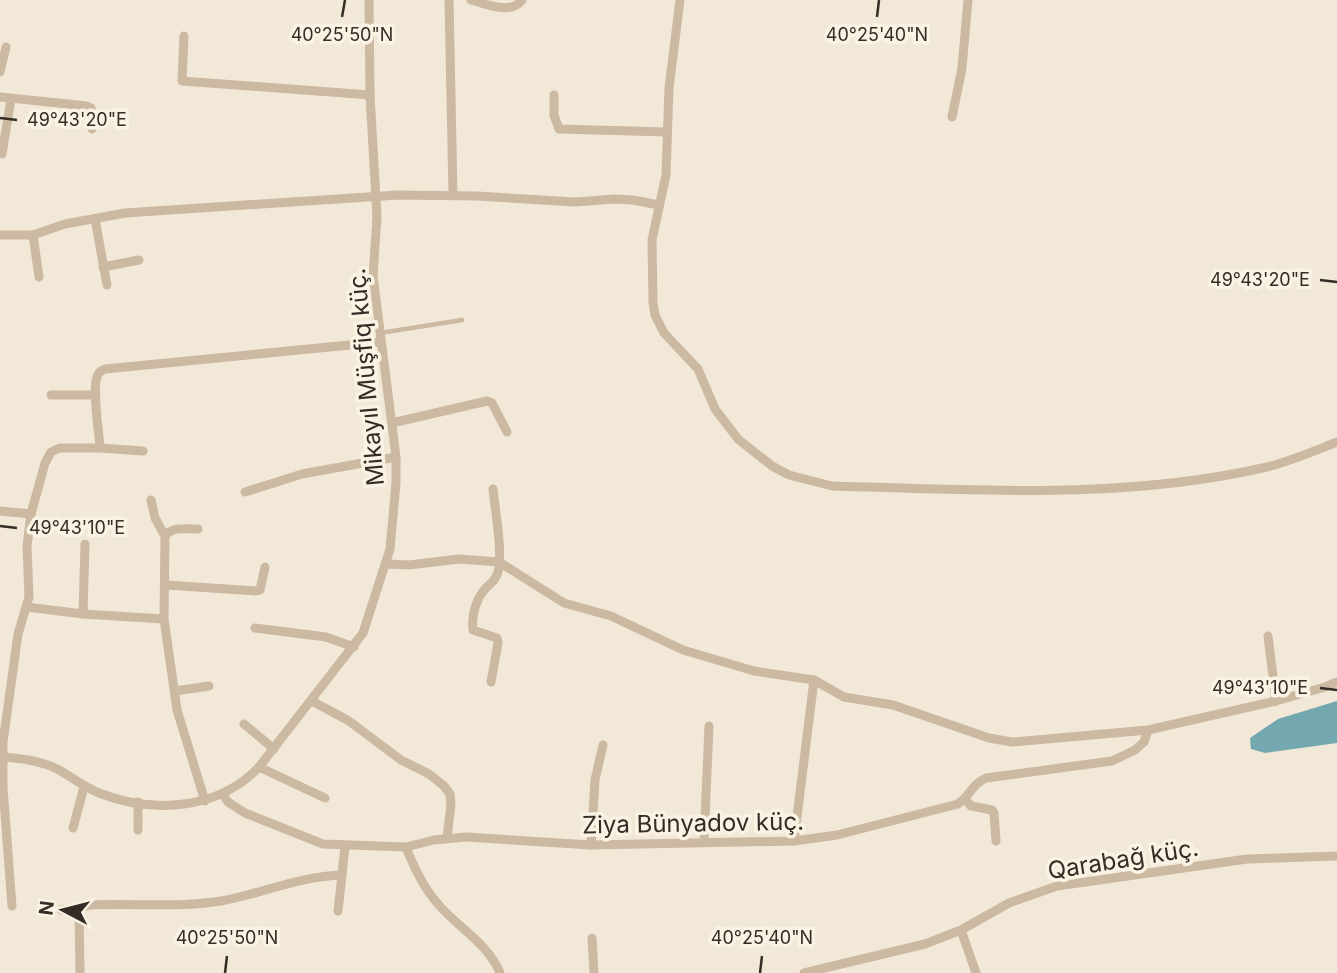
<svg xmlns="http://www.w3.org/2000/svg" width="1337" height="973" font-family="Inter,sans-serif">
<rect width="100%" height="100%" fill="#f2e8d7"/>
<!-- water -->
<path fill="#74a8b1" d="M1337,701V743L1265,753L1251,749L1250,738L1278,719Z"/>
<g fill="none" stroke-linecap="round" stroke-linejoin="round">
<!-- lane -->
<path stroke="#cbb9a2" stroke-width="4.5" d="M380,333L462,320"/>
<!-- street -->
<g stroke="#cbb9a2" stroke-width="9">
<path d="M449,0L453,195"/>
<path d="M471,0C486,4 511,15 522,0"/>
<path d="M680,0L669,88L666,175L652,240L653,302L655,315L664,333L698,369L715,409L738,439L772,466L789,475L832,486C976,490 1125,500 1267,467C1291,461 1314,451 1337,442"/>
<path d="M184,36L182,81L370,95"/>
<path d="M0,72L6,47"/>
<path d="M554,95V115L559,129L667,132"/>
<path d="M0,97L87,106L91,108L92,129"/>
<path d="M952,117L962,68L968,0"/>
<path d="M2,154L11,99"/>
<path d="M95,219L107,285"/>
<path d="M0,235H33L65,224L125,213L398,195L477,196L575,202L615,199L633,200L659,205"/>
<path d="M33,235L39,277"/>
<path d="M103,267L139,260"/>
<path d="M51,395H96"/>
<path d="M392,423L487,401L492,403L507,432"/>
<path d="M100,448L143,451"/>
<path d="M245,492L302,474L396,457"/>
<path d="M151,500L155,518L165,536L164,619L177,710L205,801"/>
<path d="M0,511L31,514"/>
<path d="M165,536C173,526 186,529 198,529"/>
<path d="M387,564L409,565L459,559L499,562L564,603L611,616L683,650L754,671L814,680L844,697L893,705L989,738L1012,742L1148,730L1276,701L1325,687L1337,682"/>
<path d="M166,585L256,591L260,590L265,567"/>
<path d="M27,607L83,614L164,619"/>
<path d="M83,614L85,544"/>
<path d="M255,628L326,637L354,647"/>
<path d="M1268,636L1276,701"/>
<path d="M491,682L498,643L497,638L473,630C471,617 476,599 485,589C491,583 496,580 498,572C503,552 495,510 493,489"/>
<path d="M175,691L209,686"/>
<path d="M312,701L349,721L401,760L429,774L444,786L450,794L451,804L447,838"/>
<path d="M244,724L274,749"/>
<path d="M0,757C19,758 40,760 57,769C72,777 84,787 99,793C153,814 218,810 259,767L363,633L390,549L396,483V457L373,276L377,217L370,95L369,0"/>
<path d="M259,767L325,798"/>
<path d="M223,795L228,802L245,813L323,844L406,847L434,840L466,837L591,845L794,841L837,835L958,804C971,795 971,785 986,778L1112,761L1135,750L1144,742L1148,730"/>
<path d="M965,799L971,806L992,810L994,813L996,841"/>
<path d="M73,828L84,787"/>
<path d="M138,830V802"/>
<path d="M704,841L709,726"/>
<path d="M794,841L814,680"/>
<path d="M591,845L595,780L603,745"/>
<path d="M406,847C414,868 423,887 438,904C457,927 489,944 500,973"/>
<path d="M12,906L3,788V742L18,634L29,597L27,546L31,514L45,463L51,452L60,448H100C99,432 92,390 97,377C98,372 101,371 105,369L380,342"/>
<path d="M61,910L79,908"/>
<path d="M338,911L342,875"/>
<path d="M961,930L976,973"/>
<path d="M592,938L594,973"/>
<path d="M80,973L79,908L91,905C134,903 178,908 221,901C261,894 300,876 342,875L345,846"/>
<path d="M804,973L925,944L961,930L1009,903L1057,886L1247,859L1337,856"/>
</g>
</g>
<!-- ticks -->
<path fill="none" stroke="#352c25" stroke-width="2.5" d="M342,17L345,0M877,17L879,0M0,118L17,120M1320,280L1337,282M0,526L17,528M1320,688L1337,690M225,973L227,956M760,973L762,956"/>
<g text-anchor="middle" dominant-baseline="central" stroke-width="7" stroke-linejoin="round" paint-order="stroke">
<!-- street labels -->
<g font-size="24" fill="#352c25" stroke="#faf2e3">
<text transform="translate(366 377) rotate(-95)">Mikayıl Müşfiq küç.</text>
<text transform="translate(693 823) rotate(-1)">Ziya Bünyadov küç.</text>
<text transform="translate(1123 859) rotate(-9)">Qarabağ küç.</text>
</g>
</g>
<g font-size="18" text-anchor="middle" fill="#352c25" stroke="#faf2e3" stroke-width="7" stroke-linejoin="round" paint-order="stroke">
<text x="342" y="41">40°25'50"N</text>
<text x="877" y="41">40°25'40"N</text>
<text x="77" y="126">49°43'20"E</text>
<text x="1260" y="286">49°43'20"E</text>
<text x="77" y="534">49°43'10"E</text>
<text x="1260" y="694">49°43'10"E</text>
<text x="227" y="944">40°25'50"N</text>
<text x="762" y="944">40°25'40"N</text>
</g>
<!-- north arrow -->
<g transform="translate(63 910) rotate(277)" stroke="#faf2e3" stroke-width="5" paint-order="stroke">
<path d="M0-5L12 26L0 18L-12 26Z" fill="#352c25"/>
<text y="-10" font-size="19" font-weight="bold" text-anchor="middle" fill="#352c25">N</text>
</g>
</svg>
